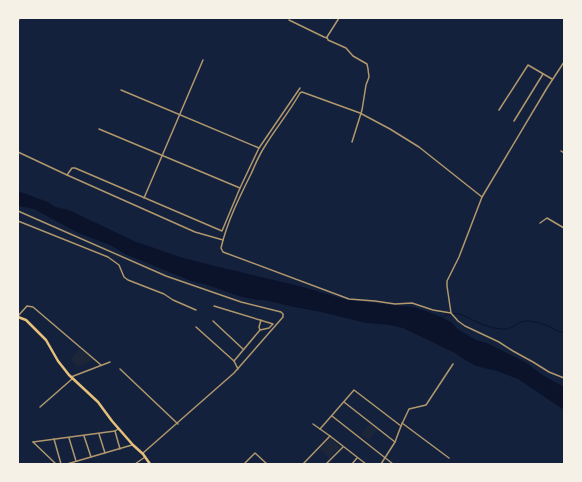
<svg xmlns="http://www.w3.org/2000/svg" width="582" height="482" font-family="'Titillium Web',sans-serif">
<rect width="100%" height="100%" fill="#14213d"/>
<!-- green -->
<g fill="#1d2539">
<path d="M79,349L93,360L77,367L71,359Z"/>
<path d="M369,424L377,430L369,440L361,435Z"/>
<path d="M330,437L340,447L329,458L320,449Z"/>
</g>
<!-- water -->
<path fill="#0b132b" d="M18,191L48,202L55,207L69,210L134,241L180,257L219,267L303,287L347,300L413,307L426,311L439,316L451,322L459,330L476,340L487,343L525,362L544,376L564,387V410L518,379L497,371L476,366L465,360L455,353L403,328L389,325L366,323L321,312L294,307L264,300H257L242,297L207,285L191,281L125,254L110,245L78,233L34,209L18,206Z"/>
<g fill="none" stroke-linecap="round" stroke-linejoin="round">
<!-- stream -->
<path stroke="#0b132b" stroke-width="1" d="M440,318C458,309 461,315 477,322C484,326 493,328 501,329C512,331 519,319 529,321C536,322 544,324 550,327C555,329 559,333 564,332"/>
<!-- minor -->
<g stroke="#b1986c" stroke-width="1.5">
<path d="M339,18L327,37L328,40L346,48L353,56L367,64L368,69L369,77L366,85L362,110L352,142"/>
<path d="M289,20L324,37L327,38"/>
<path d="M18,22L19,18"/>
<path d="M121,90L259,148"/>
<path d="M499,110L528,65L552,79"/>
<path d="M514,121L543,74"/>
<path d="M99,129L240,188"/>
<path d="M561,151L564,153"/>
<path d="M18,152L67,175L195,232L223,240"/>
<path d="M67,175L72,168H75L222,231L240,188L259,148L300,88"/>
<path d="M482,197L419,147L390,129L360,113L302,92L300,93C290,111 276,128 265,146C259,155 255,165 251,174C239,198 227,222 221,248L223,252L349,299L375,301L395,304L412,303L433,310L451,313L458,321L465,326L499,342L513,351L533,362L549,372L564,378"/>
<path d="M144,198L203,60"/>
<path d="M18,211L166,276L241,302L281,312L283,314V317L234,373L143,453"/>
<path d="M18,221L108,257L119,265L124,277L128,280L164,294L173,300L196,310"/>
<path d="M540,223L547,218L564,228"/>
<path d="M451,313L447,286V281L459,257L482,197L547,88L564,62"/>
<path d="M18,316L27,306L33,307L101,365"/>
<path d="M213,321L243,349"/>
<path d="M196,327L234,361L260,330L269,328L273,324L214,306"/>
<path d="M260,330L259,327L261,320"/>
<path d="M234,361L238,369"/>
<path d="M120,369L178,424"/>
<path d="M71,377L110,362"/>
<path d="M344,402L395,442"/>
<path d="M40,407L72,379"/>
<path d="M332,416L393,464"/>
<path d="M402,423L449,458"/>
<path d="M313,424L330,436L366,464"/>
<path d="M320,429L354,390L401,426"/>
<path d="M115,431L120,449"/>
<path d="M99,434L105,453"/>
<path d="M84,436L91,457"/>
<path d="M69,438L76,461"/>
<path d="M54,439L61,464"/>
<path d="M33,442L115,431L118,429"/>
<path d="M33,442L56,464"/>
<path d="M245,463L255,453L267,464"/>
<path d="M67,464L132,445"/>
<path d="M135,464L145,457"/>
<path d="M303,464L330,436"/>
<path d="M326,464L343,447"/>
<path d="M352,464L357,458"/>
<path d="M381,464L395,442L401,426L409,409L426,405L453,364"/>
</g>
<!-- secondary -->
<path stroke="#e5c07b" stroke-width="2.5" d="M18,317L26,320L46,340L58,361L69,375L98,402L112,421L133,445L143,454L150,464"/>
</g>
<!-- border -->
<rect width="582" height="482" fill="none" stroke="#f6f1e7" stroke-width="38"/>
</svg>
